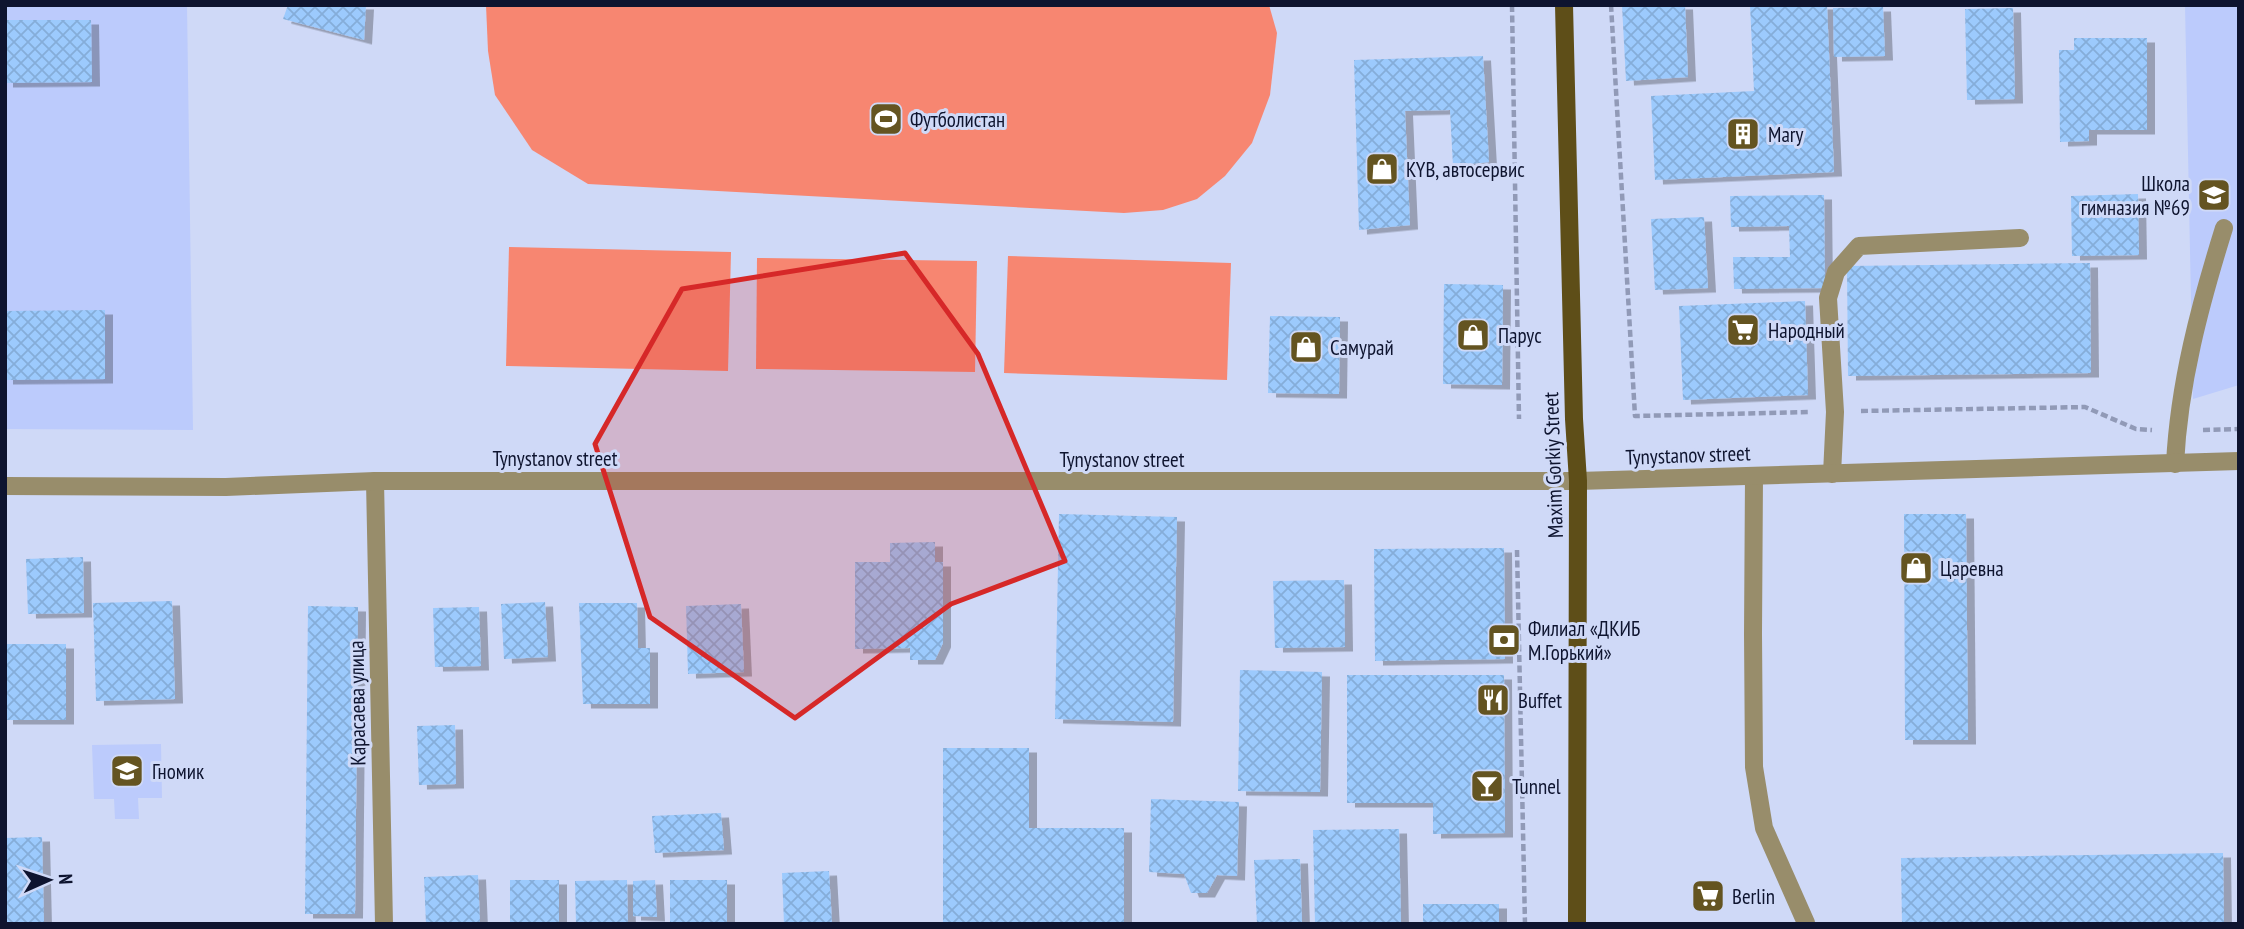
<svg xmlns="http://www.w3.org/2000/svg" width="2244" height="929" font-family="'PT Sans Narrow',sans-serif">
<defs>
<pattern id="building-cross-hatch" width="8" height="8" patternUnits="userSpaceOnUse" patternTransform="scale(1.75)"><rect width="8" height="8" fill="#9ccafd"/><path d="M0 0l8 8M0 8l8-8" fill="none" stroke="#85add9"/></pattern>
<filter id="shadow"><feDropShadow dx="8" dy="4.5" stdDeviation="0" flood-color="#0004"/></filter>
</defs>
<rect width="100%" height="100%" fill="#cfd9f7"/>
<!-- built -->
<g fill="#bccbfc">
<path d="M5,5H187L193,430L5,429Z"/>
<path d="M2185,5H2239V385L2193,399Z"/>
<path d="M161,744L162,798H138L139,819H115L114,799H94L92,745Z"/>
</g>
<!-- garden -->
<g fill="#f78671">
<path d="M486,5H1269L1277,33L1270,95L1252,143L1225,176L1197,199L1163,210L1124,213L588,184L532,150L495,95L488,51Z"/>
<path d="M509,247L731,252L728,371L506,366Z"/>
<path d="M1008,256L1231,263L1227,380L1004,373Z"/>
<path d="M757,258L977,261L975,372L756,369Z"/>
</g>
<!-- building -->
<g fill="url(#building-cross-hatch)" filter="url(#shadow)">
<path d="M288,5H366L364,40L283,19Z"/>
<path d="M1622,5H1685L1688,77L1626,81Z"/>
<path d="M1750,5H1827L1834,172L1655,180L1651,96L1754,91Z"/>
<path d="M1883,7L1885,56L1834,57L1833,8Z"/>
<path d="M2013,8L2015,99L1967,100L1965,9Z"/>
<path d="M5,20H91L92,82L5,83Z"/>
<path d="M2074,38H2147V130H2089V141L2060,142L2059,50H2074Z"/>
<path d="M1483,56L1489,162L1453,166L1450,110L1405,111L1410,225L1359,230L1354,60Z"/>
<path d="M2138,194L2139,255L2072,256L2071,196Z"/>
<path d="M1824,195L1825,288L1734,289L1733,257H1790L1789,226L1731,227L1730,196Z"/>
<path d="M1704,217L1708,288L1655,290L1651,219Z"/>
<path d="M2090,263L2091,373L1848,376L1847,266Z"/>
<path d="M1444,284L1503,285L1502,385L1443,384Z"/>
<path d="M1805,301L1808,395L1683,400L1679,306Z"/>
<path d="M105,310V379L5,380V311Z"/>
<path d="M1270,316L1340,317L1339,394L1268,393Z"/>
<path d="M1059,514L1177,517L1173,722L1055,719Z"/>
<path d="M1904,514H1966L1968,740H1905Z"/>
<path d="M935,542V562H943V643L935,660H910V648L855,649V562H890V543Z"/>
<path d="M1504,548L1505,659L1375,661L1374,549Z"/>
<path d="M83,557L84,613L28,614L26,559Z"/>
<path d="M1344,580L1345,647L1275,648L1273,581Z"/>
<path d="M172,601L175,699L96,701L93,603Z"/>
<path d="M545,602L548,657L504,659L501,604Z"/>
<path d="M579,603H637L638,648H650V704H583Z"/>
<path d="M741,604L744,672L688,674L686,606Z"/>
<path d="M308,606L358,607L355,914H305Z"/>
<path d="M479,607L481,666L435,667L433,608Z"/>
<rect x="5" y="644" width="61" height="76"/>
<path d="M1240,670L1322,672L1320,792L1238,791Z"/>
<path d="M1347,675H1504L1505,833L1433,834V803H1347Z"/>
<path d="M455,725L456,784L419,785L417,726Z"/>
<path d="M943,748H1029V828H1124V924H943Z"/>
<path d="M1151,799L1239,802L1237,876L1217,875L1207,893H1191L1184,874L1149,872Z"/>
<path d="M721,813L724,850L655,853L652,816Z"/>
<path d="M1399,829L1401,924H1315L1313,830Z"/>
<path d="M42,837L44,922L5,923V838Z"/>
<path d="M2223,853L2224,924H1902L1901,858Z"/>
<path d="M1300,859L1302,924H1257L1254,860Z"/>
<path d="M829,871L832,924H784L782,873Z"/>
<path d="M478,875L480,924H426L424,877Z"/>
<rect x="510" y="880" width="49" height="44"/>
<path d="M627,880L628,924H576L575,881Z"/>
<path d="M655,880L657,917L633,916V881Z"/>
<rect x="670" y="880" width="57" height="44"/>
<rect x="1423" y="904" width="76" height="20"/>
</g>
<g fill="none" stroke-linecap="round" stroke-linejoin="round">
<!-- path -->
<g stroke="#919ab7" stroke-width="4.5" stroke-dasharray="7 3.5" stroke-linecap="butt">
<path d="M1512,5L1519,419"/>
<path d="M1611,5L1635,416L1810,412"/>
<path d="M1861,411L2085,407L2136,429L2152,430"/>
<path d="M2203,430L2239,429"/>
<path d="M1517,550L1525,924"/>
</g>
<!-- lane -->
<g stroke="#988d6b" stroke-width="18">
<path d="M2175,464C2179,383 2200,305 2224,228"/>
<path d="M1832,474L1835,412L1828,298L1836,272L1859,246L2020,238"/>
<path d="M1754,476L1753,634L1754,767L1764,828L1806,923"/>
</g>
<!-- street -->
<g stroke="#988d6b" stroke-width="18">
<path d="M375,481L384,924"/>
<path d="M5,486L226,487L375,481H1578L2239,461"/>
</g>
<!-- primary -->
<path stroke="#5e4e18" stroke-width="18" d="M1564,5L1574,419L1578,481L1577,924"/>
</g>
<!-- marked area -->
<path fill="#d62828" fill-opacity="0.2" stroke="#d62828" stroke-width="5" stroke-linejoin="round" d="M905,253L978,354L1065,561L951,604L795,718L650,617L595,444L682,289Z"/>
<!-- icons -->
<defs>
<symbol id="stadium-square" viewBox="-11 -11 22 22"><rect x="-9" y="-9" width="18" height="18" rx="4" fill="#645421" stroke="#cfd9f7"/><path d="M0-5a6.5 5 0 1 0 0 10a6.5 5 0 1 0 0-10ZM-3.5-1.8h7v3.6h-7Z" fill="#fff"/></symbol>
<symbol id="building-square" viewBox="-11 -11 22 22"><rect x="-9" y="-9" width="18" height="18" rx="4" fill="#645421" stroke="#cfd9f7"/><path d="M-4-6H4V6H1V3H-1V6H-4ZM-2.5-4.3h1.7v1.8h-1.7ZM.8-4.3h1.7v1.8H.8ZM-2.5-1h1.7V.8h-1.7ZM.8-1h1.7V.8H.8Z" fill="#fff"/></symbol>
<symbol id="shop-square" viewBox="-11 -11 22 22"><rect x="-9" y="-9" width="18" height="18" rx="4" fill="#645421" stroke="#cfd9f7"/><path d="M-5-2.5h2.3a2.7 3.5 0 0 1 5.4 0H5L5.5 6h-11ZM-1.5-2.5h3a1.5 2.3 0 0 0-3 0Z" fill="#fff"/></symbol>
<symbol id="school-square" viewBox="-11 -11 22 22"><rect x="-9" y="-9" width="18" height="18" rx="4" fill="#645421" stroke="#cfd9f7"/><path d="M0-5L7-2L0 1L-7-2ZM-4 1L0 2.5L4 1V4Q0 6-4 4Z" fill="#fff"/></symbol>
<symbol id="supermarket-square" viewBox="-11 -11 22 22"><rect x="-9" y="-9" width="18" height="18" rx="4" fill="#645421" stroke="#cfd9f7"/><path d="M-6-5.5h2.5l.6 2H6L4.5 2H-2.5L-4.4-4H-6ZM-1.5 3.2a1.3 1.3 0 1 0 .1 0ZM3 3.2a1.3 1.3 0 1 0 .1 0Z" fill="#fff"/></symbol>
<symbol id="bank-square" viewBox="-11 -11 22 22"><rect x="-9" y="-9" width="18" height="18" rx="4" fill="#645421" stroke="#cfd9f7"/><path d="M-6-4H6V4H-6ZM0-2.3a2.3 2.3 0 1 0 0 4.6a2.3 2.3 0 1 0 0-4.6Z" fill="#fff"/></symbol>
<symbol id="restaurant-square" viewBox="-11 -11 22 22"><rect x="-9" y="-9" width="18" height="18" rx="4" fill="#645421" stroke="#cfd9f7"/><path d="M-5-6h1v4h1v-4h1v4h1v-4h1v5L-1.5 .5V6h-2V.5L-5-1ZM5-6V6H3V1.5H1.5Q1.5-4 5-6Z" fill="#fff"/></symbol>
<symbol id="bar-square" viewBox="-11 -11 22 22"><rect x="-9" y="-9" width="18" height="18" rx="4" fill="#645421" stroke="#cfd9f7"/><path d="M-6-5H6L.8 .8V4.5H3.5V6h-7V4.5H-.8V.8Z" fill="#fff"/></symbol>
</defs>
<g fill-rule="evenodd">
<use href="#stadium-square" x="867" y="100" width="38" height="38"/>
<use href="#building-square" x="1724" y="115" width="38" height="38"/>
<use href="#shop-square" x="1363" y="150" width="38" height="38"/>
<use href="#school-square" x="2195" y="176" width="38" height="38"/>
<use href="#supermarket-square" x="1724" y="311" width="38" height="38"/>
<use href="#shop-square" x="1454" y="316" width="38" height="38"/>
<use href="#shop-square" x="1287" y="328" width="38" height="38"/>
<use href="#shop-square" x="1897" y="549" width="38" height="38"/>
<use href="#bank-square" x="1485" y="621" width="38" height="38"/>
<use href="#restaurant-square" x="1474" y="681" width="38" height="38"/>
<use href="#school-square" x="108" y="752" width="38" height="38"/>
<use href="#bar-square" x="1468" y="767" width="38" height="38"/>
<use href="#supermarket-square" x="1689" y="877" width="38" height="38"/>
</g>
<g text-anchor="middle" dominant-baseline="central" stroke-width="6" stroke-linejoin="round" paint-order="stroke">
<!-- poi labels -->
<g font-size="21" fill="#0e142f" stroke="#cfd9f7" text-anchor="start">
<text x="910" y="119">Футболистан</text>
<text x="1768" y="134">Mary</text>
<text x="1406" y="169">KYB, автосервис</text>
<text x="2190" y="183" text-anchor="end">Школа<tspan x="2190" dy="24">гимназия №69</tspan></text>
<text x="1768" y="330">Народный</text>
<text x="1498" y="335">Парус</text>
<text x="1330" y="347">Самурай</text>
<text x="1940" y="568">Царевна</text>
<text x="1528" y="628">Филиал «ДКИБ<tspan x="1528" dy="24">М.Горький»</tspan></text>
<text x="1518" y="700">Buffet</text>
<text x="152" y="771">Гномик</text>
<text x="1512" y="786">Tunnel</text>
<text x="1732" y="896">Berlin</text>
</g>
<!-- street labels -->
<g font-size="21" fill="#0e142f" stroke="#cfd9f7">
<text transform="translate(1688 455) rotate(-2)">Tynystanov street</text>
<text x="555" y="458">Tynystanov street</text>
<text x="1122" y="459">Tynystanov street</text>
<text transform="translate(1553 465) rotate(-92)">Maxim Gorkiy Street</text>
<text transform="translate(357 703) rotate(-91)">Карасаева улица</text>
</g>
</g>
<!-- border -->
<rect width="2244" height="929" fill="none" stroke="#0e142f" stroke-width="14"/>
<!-- north arrow -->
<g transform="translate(49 880) rotate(87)" stroke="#cfd9f7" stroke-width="5" paint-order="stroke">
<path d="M0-5L12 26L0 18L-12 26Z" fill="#0e142f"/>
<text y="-10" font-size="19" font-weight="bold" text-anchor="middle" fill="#0e142f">N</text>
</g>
</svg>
